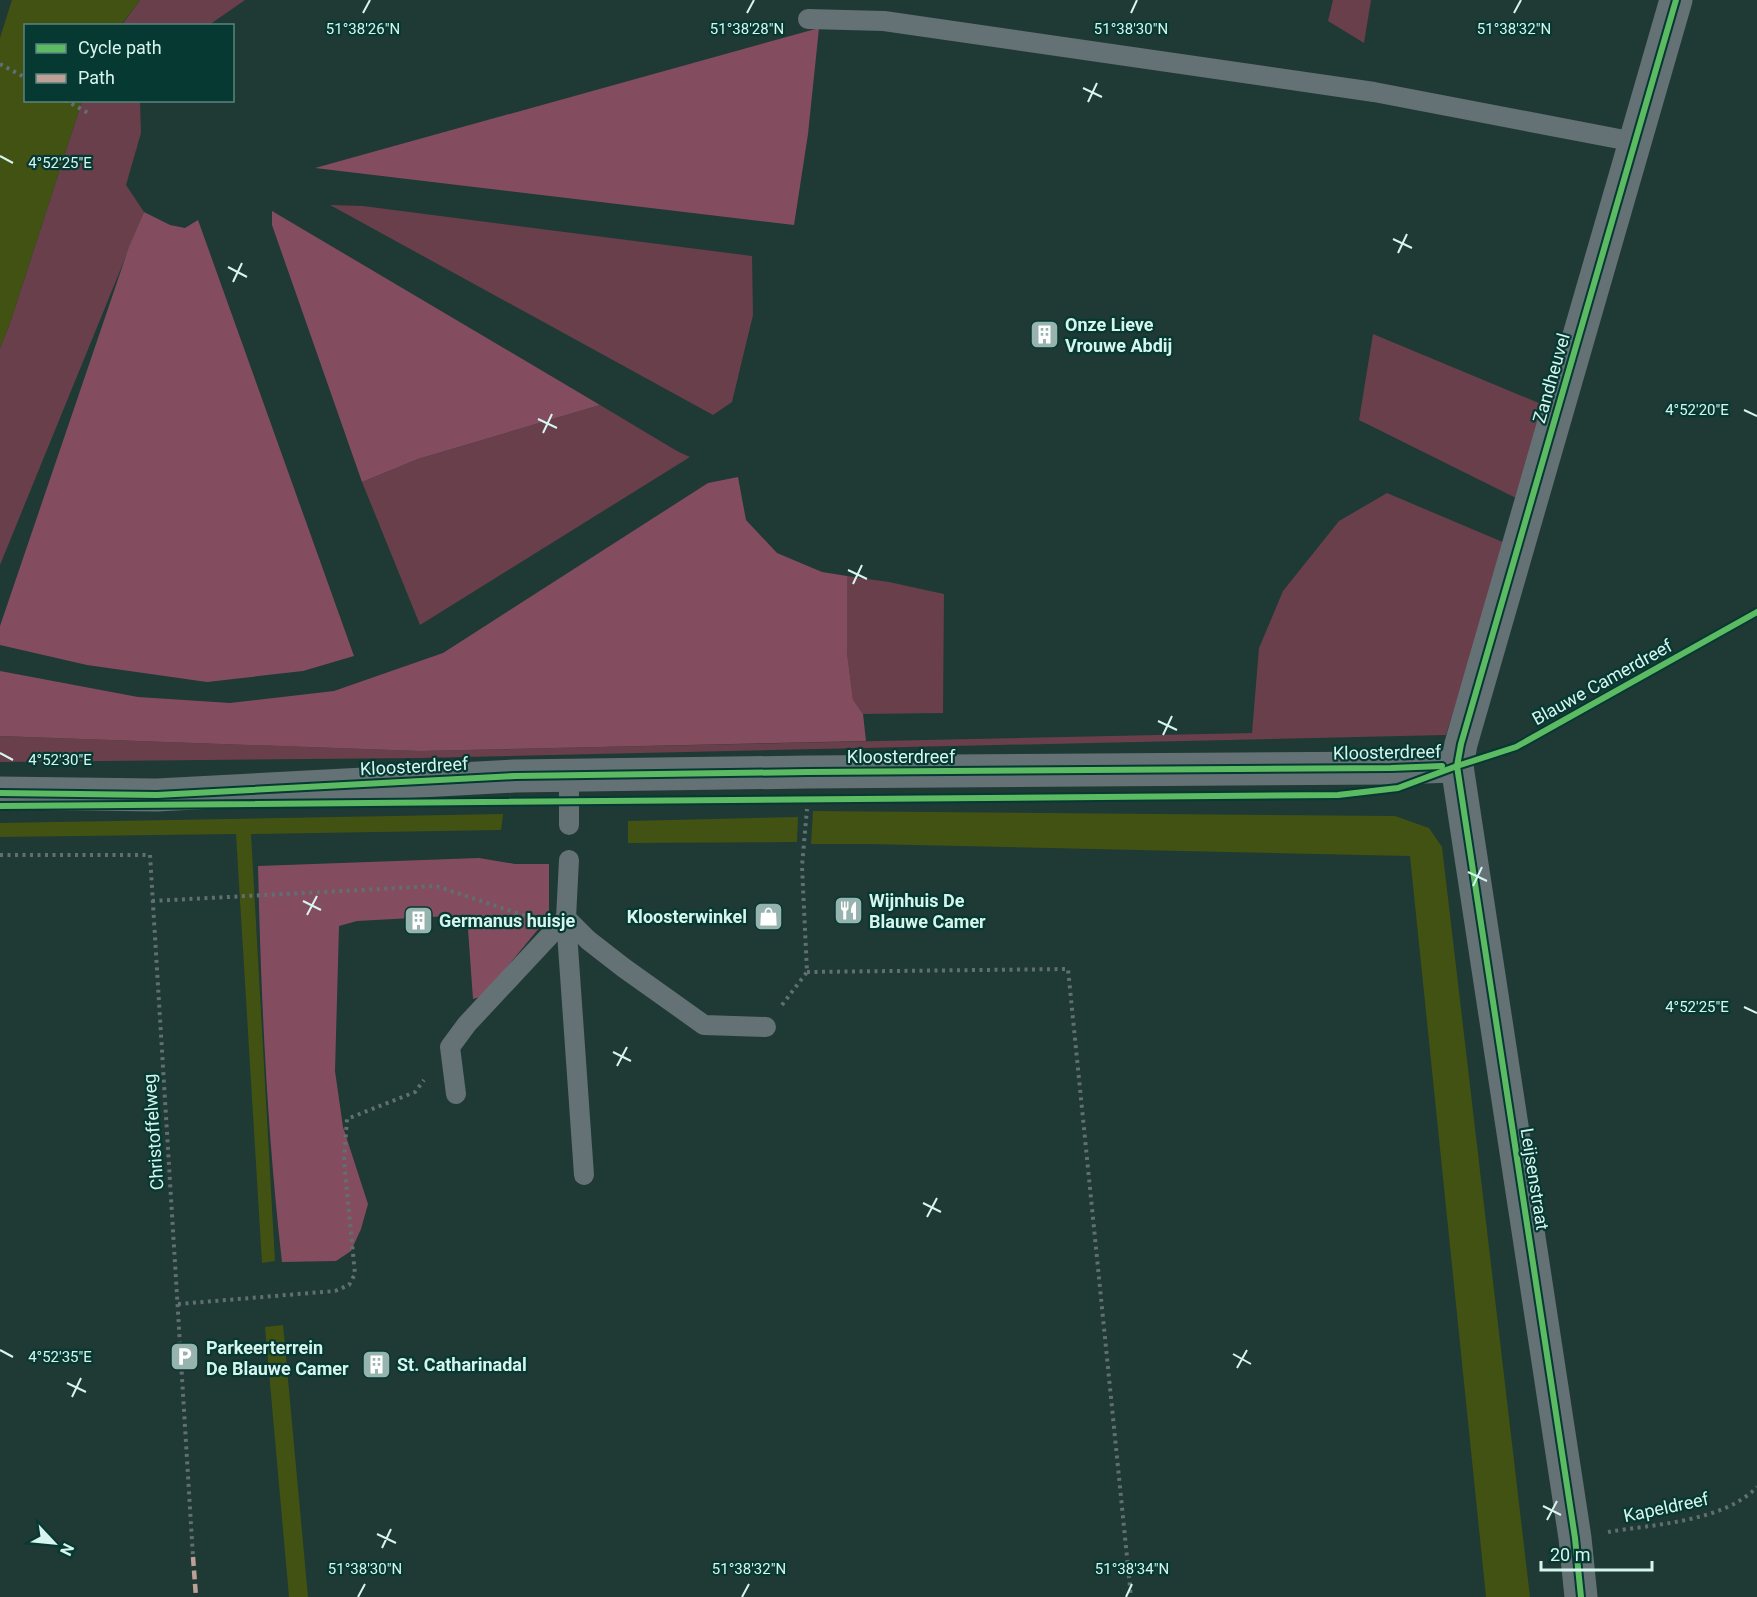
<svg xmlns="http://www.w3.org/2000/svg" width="1757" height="1597" font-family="Roboto,sans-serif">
<rect width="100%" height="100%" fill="#1f3935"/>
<!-- green -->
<g fill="#683f4b">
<path d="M140,0H245L209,25L121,26Z"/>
<path d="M1333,0H1371L1364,43L1328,21Z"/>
<path d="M82,101H140L141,133L126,185L144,212L0,565V348L10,323Z"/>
<path d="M330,205L363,206L752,256L753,315L732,402L713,415Z"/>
<path d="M1373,334L1546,406L1518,499L1359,420Z"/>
<path d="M600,405L677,451L690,457L420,625L362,482L418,459Z"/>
<path d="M1387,493L1505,543L1446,735L420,758L0,762V736L420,751L1252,733L1259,648L1283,591L1339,521Z"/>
<path d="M847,576L889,582L944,594L943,713L863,714L853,701L847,653Z"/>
</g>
<!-- forest -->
<g fill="#844d5f">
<path d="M819,28L808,134L794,225L315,168Z"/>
<path d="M272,211L600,405L418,459L362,482L272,225Z"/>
<path d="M144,212L170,225L185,228L198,220L354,656L303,671L207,682L87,665L0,645V626L129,247Z"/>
<path d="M738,477L746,520L777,553L822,572L847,576V653L853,700L863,714L866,741L420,751L0,736V671L138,697L230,703L334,691L443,653L708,483Z"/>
<path d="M479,858L515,864H549V916L483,996L473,999L467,915L357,921L339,926L335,1071L343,1127L368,1204L361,1229L351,1251L336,1261L282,1262C267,1130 261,998 258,866Z"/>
</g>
<!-- water -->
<g fill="#425212">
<path d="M12,0H140L121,25L26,26V100L82,101L10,323L0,348V38Z"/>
<path d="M813,811L1395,816L1429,828L1442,847L1530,1597H1486L1410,856L867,844H811Z"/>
<path d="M503,814L501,830L251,834L275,1261L262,1263L236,834L0,837V823Z"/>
<path d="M798,817L797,842L628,843V821Z"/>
<path d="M283,1325L308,1597H289L265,1327Z"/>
</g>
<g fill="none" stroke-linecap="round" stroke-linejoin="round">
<!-- path -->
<g stroke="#606f70" stroke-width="4" stroke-dasharray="3 4.5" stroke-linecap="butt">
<path d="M0,64L26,78"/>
<path d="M65,100L90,114"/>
<path d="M0,855H150L193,1557"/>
<path d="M152,901L436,886L529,917"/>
<path d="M807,972L1068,969L1131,1597"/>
<path d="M782,1005L807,972L802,866L807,809"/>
<path d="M178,1304L335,1291L349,1285L355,1274L344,1161L347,1119L415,1092L424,1080"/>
<path d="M1608,1532C1655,1524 1723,1522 1757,1487"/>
</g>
<!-- lane -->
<g stroke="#647175" stroke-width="20">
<path d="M808,19L884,21L1374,92L1635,142"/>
<path d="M569,775V825"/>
<path d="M569,860L566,918L584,1175"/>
<path d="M566,918L588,940L624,968L704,1025L766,1027"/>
<path d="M456,1094L450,1047L467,1024L566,918"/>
</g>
<!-- street -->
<g stroke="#647175" stroke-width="33">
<path d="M0,793L157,795L515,776L808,772L1391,768L1457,766"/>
<path d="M1581,1597L1575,1538L1457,766L1461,744L1676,0"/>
</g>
<!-- quiet -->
<path stroke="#bda197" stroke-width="4.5" stroke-dasharray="9 4.5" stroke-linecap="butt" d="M193,1557L196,1597"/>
<defs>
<g id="cycleway">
<path d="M0,793L157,795L515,776L808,772L1391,768L1442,766"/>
<path d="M0,806L1338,795L1398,788L1457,766L1516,747L1757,612"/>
<path d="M1581,1597L1575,1538L1457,766L1461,744L1676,0"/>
</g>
</defs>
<!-- cycleway casing -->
<use href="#cycleway" stroke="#063932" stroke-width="10"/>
<!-- cycleway -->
<use href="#cycleway" stroke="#5cba63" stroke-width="6"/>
</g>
<!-- ticks -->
<path fill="none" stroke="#d7f5ef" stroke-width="2" d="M363,13L370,0M747,13L754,0M1131,13L1137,0M1514,13L1521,0M1083,88L1102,97M1088,102L1097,83M0,156L13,163M1393,239L1412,248M1398,253L1407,234M228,267L247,277M233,282L242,263M1744,410L1757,416M538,419L557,428M543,433L552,414M848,570L867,579M853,584L862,565M1158,721L1177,730M1163,735L1172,716M0,753L13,760M1468,872L1487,881M1473,886L1482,867M303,901L321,910M307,915L317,896M1744,1007L1757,1013M613,1052L631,1061M617,1066L627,1047M923,1203L941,1212M927,1217L937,1198M0,1350L13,1357M1233,1354L1251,1364M1237,1368L1247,1350M67,1383L86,1392M72,1397L81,1378M1543,1506L1561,1515M1547,1520L1557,1501M377,1534L396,1543M382,1548L391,1529M358,1597L365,1584M742,1597L749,1584M1126,1597L1132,1584"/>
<!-- icons -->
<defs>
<symbol id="building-square" viewBox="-11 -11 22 22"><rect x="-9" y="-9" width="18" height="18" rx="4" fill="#97b3ae" stroke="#063932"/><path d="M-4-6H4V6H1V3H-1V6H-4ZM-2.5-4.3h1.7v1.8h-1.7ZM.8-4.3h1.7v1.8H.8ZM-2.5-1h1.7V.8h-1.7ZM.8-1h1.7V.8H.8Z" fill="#fff"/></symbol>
<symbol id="restaurant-square" viewBox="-11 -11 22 22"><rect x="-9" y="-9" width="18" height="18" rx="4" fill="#97b3ae" stroke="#063932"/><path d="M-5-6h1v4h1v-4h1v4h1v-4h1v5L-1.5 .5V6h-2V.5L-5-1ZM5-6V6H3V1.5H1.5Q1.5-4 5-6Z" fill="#fff"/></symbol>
<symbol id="shop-square" viewBox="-11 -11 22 22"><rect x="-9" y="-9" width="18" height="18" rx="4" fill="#97b3ae" stroke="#063932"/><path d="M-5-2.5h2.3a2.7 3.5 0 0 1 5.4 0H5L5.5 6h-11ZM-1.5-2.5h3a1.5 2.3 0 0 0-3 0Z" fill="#fff"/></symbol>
<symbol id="parking-square" viewBox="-11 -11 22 22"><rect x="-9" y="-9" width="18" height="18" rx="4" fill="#97b3ae" stroke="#063932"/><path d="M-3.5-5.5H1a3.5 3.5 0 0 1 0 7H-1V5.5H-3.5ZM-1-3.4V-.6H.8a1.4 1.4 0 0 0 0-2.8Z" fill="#fff"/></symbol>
</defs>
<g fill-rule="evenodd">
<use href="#building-square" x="1028" y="318" width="33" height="33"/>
<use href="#restaurant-square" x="832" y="894" width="33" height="33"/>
<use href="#shop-square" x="752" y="900" width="33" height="33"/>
<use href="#building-square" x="402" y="904" width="33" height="33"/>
<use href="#parking-square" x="168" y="1340" width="33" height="33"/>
<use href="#building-square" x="360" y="1348" width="33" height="33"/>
</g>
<g text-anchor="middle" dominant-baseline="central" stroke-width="4.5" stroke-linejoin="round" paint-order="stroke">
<!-- poi labels -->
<g font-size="18" font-weight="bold" fill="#d7f5ef" stroke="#063932" text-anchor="start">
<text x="1065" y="324">Onze Lieve<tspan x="1065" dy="21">Vrouwe Abdij</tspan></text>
<text x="869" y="900">Wijnhuis De<tspan x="869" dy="21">Blauwe Camer</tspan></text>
<text x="747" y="916" text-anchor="end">Kloosterwinkel</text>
<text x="439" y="920">Germanus huisje</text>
<text x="206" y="1347">Parkeerterrein<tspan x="206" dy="21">De Blauwe Camer</tspan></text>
<text x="397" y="1364">St. Catharinadal</text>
</g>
<!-- street labels -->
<g font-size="18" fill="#d7f5ef" stroke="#063932">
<text transform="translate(1551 378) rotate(-74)">Zandheuvel</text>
<text transform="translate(1602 682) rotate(-29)">Blauwe Camerdreef</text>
<text transform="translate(1387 752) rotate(-1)">Kloosterdreef</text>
<text x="901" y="756">Kloosterdreef</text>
<text transform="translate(414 766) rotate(-3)">Kloosterdreef</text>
<text transform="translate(153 1132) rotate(-94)">Christoffelweg</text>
<text transform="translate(1535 1179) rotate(81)">Leijsenstraat</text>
<text transform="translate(1666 1507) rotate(-12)">Kapeldreef</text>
</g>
</g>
<g font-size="15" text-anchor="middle" fill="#d7f5ef" stroke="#063932" stroke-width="4.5" stroke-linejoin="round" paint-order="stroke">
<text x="363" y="34">51°38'26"N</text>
<text x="747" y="34">51°38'28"N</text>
<text x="1131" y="34">51°38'30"N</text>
<text x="1514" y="34">51°38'32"N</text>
<text x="60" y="168">4°52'25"E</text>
<text x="1697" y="415">4°52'20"E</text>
<text x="60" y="765">4°52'30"E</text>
<text x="1697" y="1012">4°52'25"E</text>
<text x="60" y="1362">4°52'35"E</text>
<text x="365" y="1574">51°38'30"N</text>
<text x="749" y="1574">51°38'32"N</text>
<text x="1132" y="1574">51°38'34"N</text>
</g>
<!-- legend -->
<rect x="24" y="24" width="210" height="78" fill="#063932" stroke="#5a847e" stroke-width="1.5"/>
<rect x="36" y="44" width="30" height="9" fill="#5cba63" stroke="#5a847e" stroke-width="1.5"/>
<text x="78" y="54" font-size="18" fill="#d7f5ef">Cycle path</text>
<rect x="36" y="74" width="30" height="9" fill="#bda197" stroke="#5a847e" stroke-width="1.5"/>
<text x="78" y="84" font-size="18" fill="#d7f5ef">Path</text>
<!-- north arrow -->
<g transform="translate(54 1543) rotate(116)" stroke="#063932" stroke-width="4.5" paint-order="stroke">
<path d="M0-4.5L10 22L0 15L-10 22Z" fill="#d7f5ef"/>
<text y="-9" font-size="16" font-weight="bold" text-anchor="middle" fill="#d7f5ef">N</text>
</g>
<!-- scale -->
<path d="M1541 1561v9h111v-9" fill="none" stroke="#d7f5ef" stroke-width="3"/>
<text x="1550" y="1561" font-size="18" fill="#d7f5ef" stroke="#063932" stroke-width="4.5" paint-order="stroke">20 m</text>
</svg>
